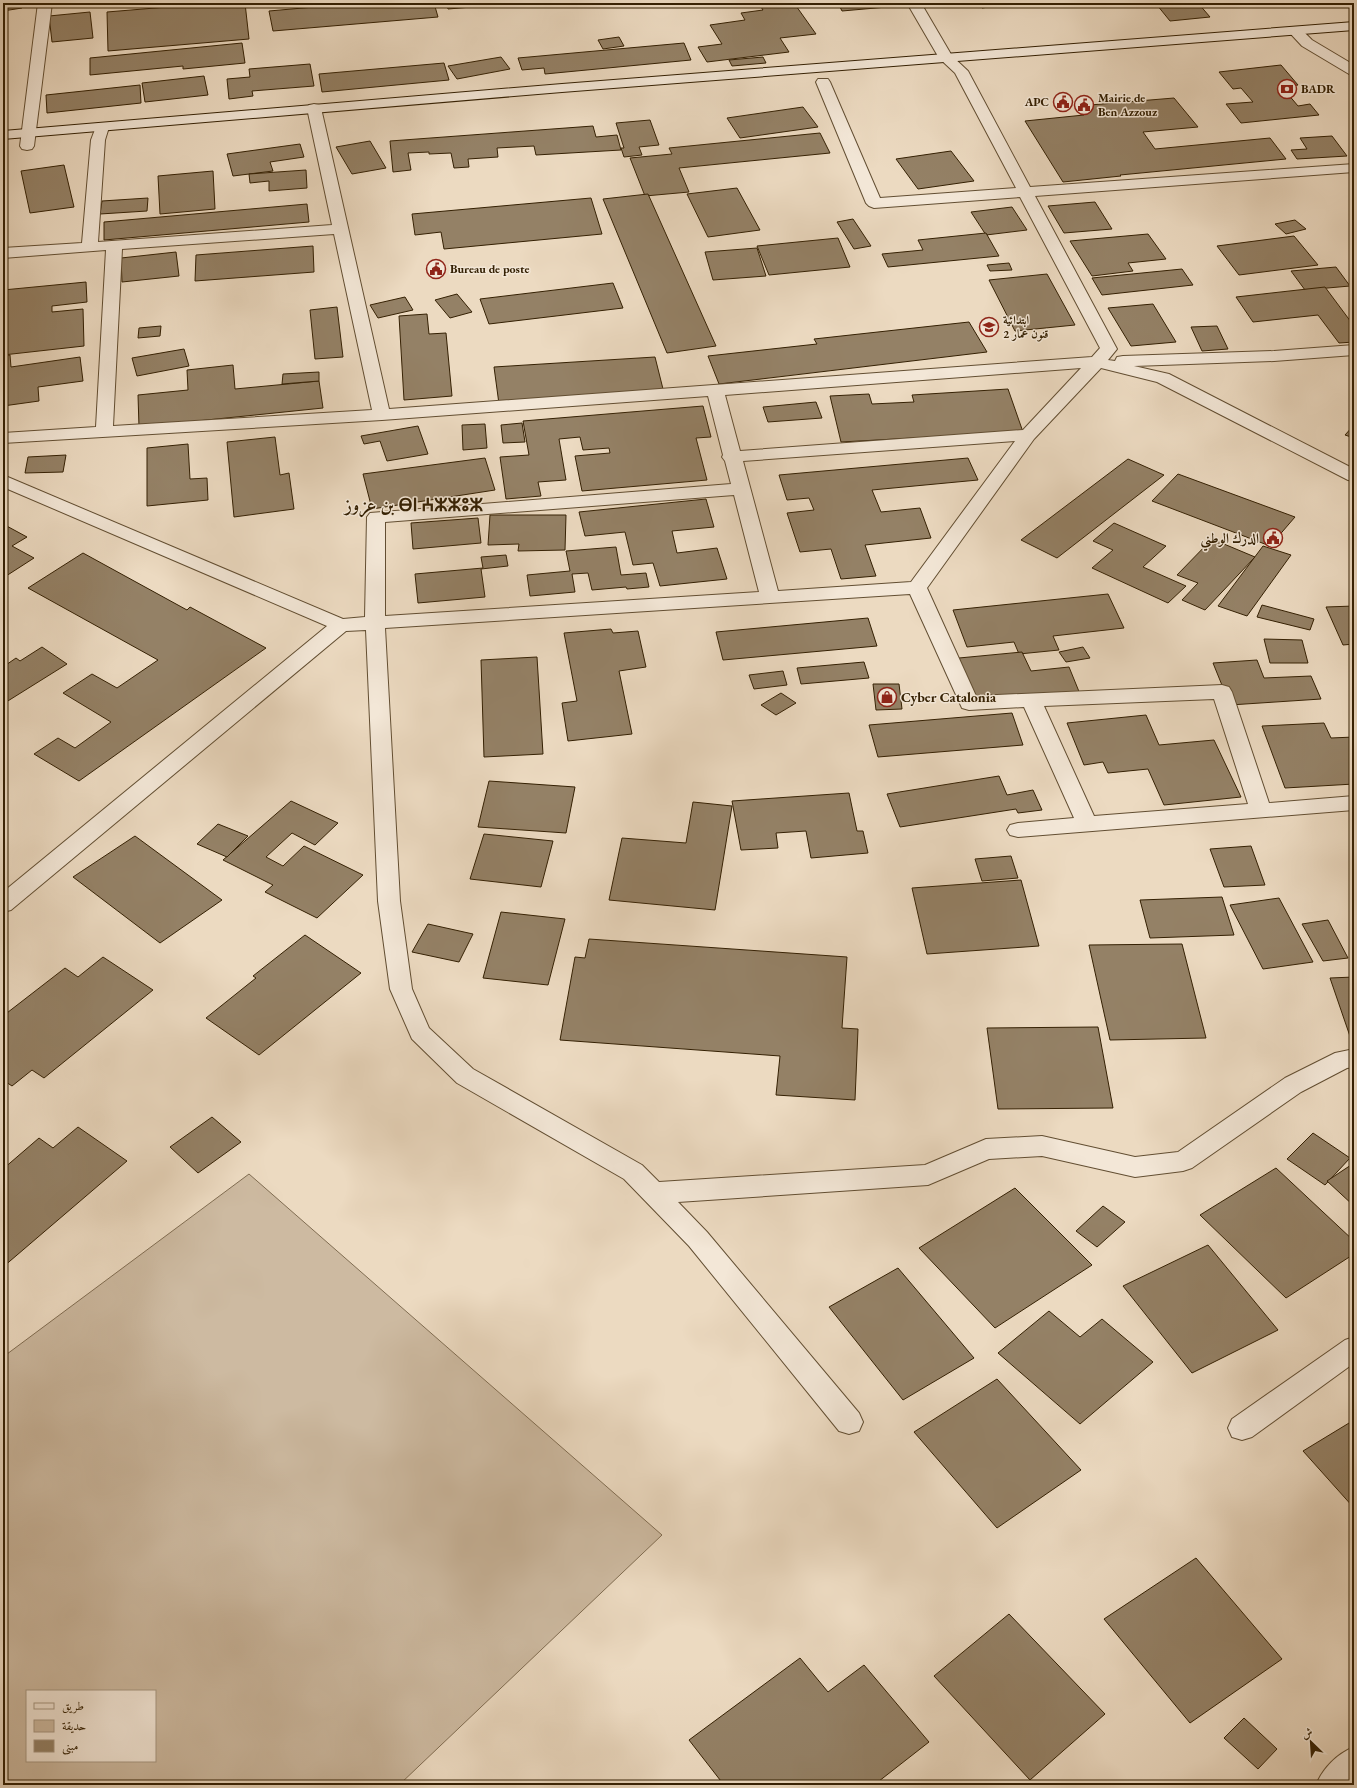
<svg xmlns="http://www.w3.org/2000/svg" width="1357" height="1788" font-family="'EB Garamond',Amiri,'Noto Sans Tifinagh',serif">
<rect width="100%" height="100%" fill="#ecdac1"/>
<filter id="stains"><feTurbulence type="fractalNoise" baseFrequency=".005" numOctaves="4"/><feColorMatrix values="0 0 0 0 .2 0 0 0 0 .09 0 0 0 0 .02 0 0 0 .5 -.17"/></filter>
<radialGradient id="worn" r=".72"><stop offset=".6" stop-color="#630" stop-opacity="0"/><stop offset="1" stop-color="#630" stop-opacity=".3"/></radialGradient>
<!-- green -->
<path fill="#cdbaa1" stroke="#806d52" fill-rule="evenodd" d="M249,1174L662,1535L399,1785H3V1357ZM27,1691H155V1761H27Z"/>
<!-- building -->
<g fill="#948166" stroke="#342003">
<path d="M3,3H19L22,8L3,11Z"/>
<path d="M215,3H245L249,39L108,51L107,12Z"/>
<path d="M359,3H434L438,17L273,31L269,11Z"/>
<path d="M446,3H519L448,9Z"/>
<path d="M794,3L816,34L780,38L789,52L707,62L698,47L722,44L710,25L745,20L741,13L763,10L761,7Z"/>
<path d="M838,3H885L887,7L842,11Z"/>
<path d="M978,3H1052L1020,7L1016,3L982,8Z"/>
<path d="M1174,3H1198L1210,17L1170,21L1157,5Z"/>
<path d="M1221,3H1250L1252,5L1224,7Z"/>
<path d="M90,12L93,38L52,42L49,16Z"/>
<path d="M619,37L624,46L603,49L598,40Z"/>
<path d="M242,43L245,63L183,69V66L90,75V58Z"/>
<path d="M684,43L691,60L545,74L544,68L522,70L518,58Z"/>
<path d="M501,57L510,69L457,79L448,66Z"/>
<path d="M763,57L766,63L732,66L729,60Z"/>
<path d="M5,61V81H3V62Z"/>
<path d="M444,63L449,80L322,92L319,74Z"/>
<path d="M310,64L314,86L252,91L253,96L229,99L227,79L250,77L249,69Z"/>
<path d="M1281,65L1298,85L1282,87L1298,106L1310,104L1319,115L1241,123L1226,104L1253,102L1241,88L1233,89L1219,72Z"/>
<path d="M204,76L208,95L145,102L142,83Z"/>
<path d="M140,85L141,103L47,113L46,95Z"/>
<path d="M1174,98L1198,127L1143,132L1155,149L1270,138L1286,159L1120,175L1121,176L1063,182L1025,121L1084,115L1078,106Z"/>
<path d="M803,107L818,127L740,138L727,118Z"/>
<path d="M650,120L659,145L639,147L642,155L624,157L621,148H624L616,123Z"/>
<path d="M593,126L596,137L617,135L621,150L536,155L534,146L497,148L498,157L468,159L469,167L454,168L451,153L429,154V152L408,153L411,170L393,172L390,141Z"/>
<path d="M820,133L830,153L679,168L689,192L645,196L630,158L672,154L669,148Z"/>
<path d="M1332,136L1347,156L1297,159L1291,150L1307,149L1300,138Z"/>
<path d="M370,141L386,168L352,174L336,147Z"/>
<path d="M300,144L304,157L270,162L273,171L233,176L227,154Z"/>
<path d="M951,151L974,181L918,189L896,159Z"/>
<path d="M64,165L74,207L30,213L21,171Z"/>
<path d="M306,170L307,188L269,191V181L250,183L249,174Z"/>
<path d="M213,171L215,209L160,214L158,176Z"/>
<path d="M737,188L760,230L708,237L687,194Z"/>
<path d="M648,194L716,346L667,353L603,199Z"/>
<path d="M148,198L147,211L100,214L102,201Z"/>
<path d="M591,198L602,234L444,249L441,232L415,235L412,214Z"/>
<path d="M1095,202L1112,229L1064,233L1048,206Z"/>
<path d="M307,204L309,222L104,240V222Z"/>
<path d="M1012,207L1027,230L986,235L971,212Z"/>
<path d="M853,219L871,246L854,249L837,222Z"/>
<path d="M1295,220L1306,229L1286,234L1275,224Z"/>
<path d="M986,233L999,256L888,267L882,254L923,250L918,240Z"/>
<path d="M1148,234L1166,259L1128,263L1133,271L1092,276L1070,241Z"/>
<path d="M1294,236L1318,265L1239,275L1217,246Z"/>
<path d="M838,238L850,267L769,275L757,246Z"/>
<path d="M313,246L314,272L195,281L196,255Z"/>
<path d="M757,248L766,276L713,280L705,252Z"/>
<path d="M176,252L179,276L122,282L121,258Z"/>
<path d="M1009,263L1012,270L990,271L987,265Z"/>
<path d="M1336,267L1350,286L1305,290L1291,271Z"/>
<path d="M1182,269L1193,285L1102,295L1092,278Z"/>
<path d="M1047,274L1075,325L1015,331L989,280Z"/>
<path d="M86,282L87,302L52,306V312L83,309L84,346L3,355V320H5L6,307H3V290Z"/>
<path d="M613,283L623,308L489,324L480,299Z"/>
<path d="M1325,287L1354,326V342L1339,343L1318,315L1253,322L1236,297Z"/>
<path d="M457,294L472,312L450,318L435,300Z"/>
<path d="M405,297L413,310L378,318L370,305Z"/>
<path d="M1153,304L1176,342L1131,346L1108,308Z"/>
<path d="M337,307L343,357L315,359L310,310Z"/>
<path d="M427,314L429,334L446,333L452,396L404,400L399,316Z"/>
<path d="M969,322L987,352L719,384L708,356L817,344L814,339Z"/>
<path d="M161,326L160,336L138,338L139,328Z"/>
<path d="M1217,326L1228,349L1202,351L1191,327Z"/>
<path d="M184,349L189,366L137,376L132,358Z"/>
<path d="M10,355L11,367L80,357L83,381L38,387L39,401L3,406V356Z"/>
<path d="M655,357L664,393L499,404L494,367Z"/>
<path d="M233,365L235,389L319,381L323,408L139,427L138,395L188,390L187,370Z"/>
<path d="M319,372V381L282,384L283,374Z"/>
<path d="M1008,389L1023,432L841,442L830,396L869,394L872,404L914,402L912,395Z"/>
<path d="M816,402L822,418L768,422L763,407Z"/>
<path d="M703,406L711,437L696,438L707,480L582,491L575,456L610,453L609,448L583,450L580,437L559,439L566,480L538,482L541,496L506,499L500,457L529,455L523,421Z"/>
<path d="M522,423L525,442L503,443L501,425Z"/>
<path d="M485,424L487,448L463,450L462,425Z"/>
<path d="M1354,425V438L1345,435Z"/>
<path d="M418,426L428,454L387,461L380,441L364,444L361,436Z"/>
<path d="M275,437L280,475L289,473L294,509L234,517L227,442Z"/>
<path d="M188,444L190,479L207,478L208,500L147,506V448Z"/>
<path d="M66,455L63,472L25,473L28,457Z"/>
<path d="M485,458L495,490L372,509L363,474Z"/>
<path d="M968,458L978,480L872,490L881,512L920,508L931,538L865,545L876,576L841,579L831,549L800,552L787,513L814,510L809,498L787,500L779,475Z"/>
<path d="M1128,459L1164,475L1057,558L1021,540Z"/>
<path d="M1178,474L1295,517L1270,546L1152,501Z"/>
<path d="M706,499L714,527L672,531L677,553L717,548L727,579L660,586L653,563L633,565L625,532L585,536L579,512Z"/>
<path d="M490,515H566L565,550L518,551L519,544L488,545Z"/>
<path d="M478,518L481,543L413,549L411,523Z"/>
<path d="M1114,523L1166,546L1143,567L1186,586L1168,603L1092,568L1113,550L1093,541Z"/>
<path d="M3,524L27,537L12,546L34,558L3,578Z"/>
<path d="M1212,539L1255,557L1205,610L1182,600L1198,583L1177,575Z"/>
<path d="M1263,546L1291,555L1247,616L1218,606Z"/>
<path d="M616,547L621,575L646,573L649,587L627,589L626,587L592,590L588,573L572,574L575,592L530,596L527,575L570,571L566,551Z"/>
<path d="M83,553L187,610L190,607L266,648L79,781L34,754L58,738L75,748L111,722L63,693L92,674L117,688L158,660L28,588Z"/>
<path d="M506,555L508,566L481,569L485,597L418,603L415,574L483,568L481,557Z"/>
<path d="M1108,594L1124,628L1053,636L1059,650L1019,654L1014,642L967,647L953,610Z"/>
<path d="M1262,605L1314,619L1310,630L1257,617Z"/>
<path d="M1354,606V644L1343,645L1326,607Z"/>
<path d="M868,618L877,646L723,660L716,632Z"/>
<path d="M611,629L613,633L638,631L646,667L619,671L632,734L568,741L562,703L577,701L564,633Z"/>
<path d="M1264,639L1302,640L1308,663H1270Z"/>
<path d="M42,647L67,664L3,704V667L16,658L20,661Z"/>
<path d="M1083,647L1090,658L1066,662L1059,652Z"/>
<path d="M1022,652L1031,671L1069,667L1080,694L974,699L959,658Z"/>
<path d="M537,657L543,754L484,757L481,660Z"/>
<path d="M1257,660L1264,678L1311,676L1321,699L1230,705L1213,663Z"/>
<path d="M864,662L869,678L801,684L797,668Z"/>
<path d="M783,671L787,685L754,689L749,675Z"/>
<path d="M873,684H899L902,709L876,710Z"/>
<path d="M781,693L796,703L776,715L761,705Z"/>
<path d="M1012,713L1023,745L878,757L869,725Z"/>
<path d="M1146,715L1159,745L1214,740L1241,797L1164,805L1148,769L1108,773L1103,762L1084,765L1067,723Z"/>
<path d="M1324,723L1331,738L1354,737V784L1285,788L1262,726Z"/>
<path d="M999,776L1007,795L1033,790L1042,810L1018,813L1016,809L900,827L887,794Z"/>
<path d="M489,781L575,787L566,833L478,827Z"/>
<path d="M849,793L857,831H863L868,853L811,858L806,831L776,833L778,848L741,850L732,801Z"/>
<path d="M291,801L338,823L315,845L292,833L266,857L283,866L304,846L363,875L317,918L265,892L273,885L223,860Z"/>
<path d="M693,802L732,806L715,910L609,900L622,838L686,843Z"/>
<path d="M218,824L248,836L227,857L197,844Z"/>
<path d="M484,834L553,841L541,887L470,879Z"/>
<path d="M135,836L222,900L160,943L73,877Z"/>
<path d="M1251,846L1265,885L1224,887L1210,849Z"/>
<path d="M1011,856L1018,878L982,881L975,859Z"/>
<path d="M1021,880L1039,946L927,954L912,888Z"/>
<path d="M1222,897L1234,935L1150,938L1140,900Z"/>
<path d="M1279,898L1313,962L1263,969L1230,905Z"/>
<path d="M501,912L565,919L548,985L483,978Z"/>
<path d="M1328,920L1348,958L1323,961L1302,924Z"/>
<path d="M428,924L473,934L459,962L412,952Z"/>
<path d="M305,935L361,973L259,1055L206,1018L256,978L253,976Z"/>
<path d="M589,939L847,957L842,1028L858,1029L855,1100L776,1095L780,1056L560,1040L575,957L585,958Z"/>
<path d="M1182,944L1206,1038L1110,1040L1089,945Z"/>
<path d="M103,957L153,990L44,1078L32,1070L12,1086L3,1080V1016L65,968L78,977Z"/>
<path d="M1354,977V1045H1353L1330,978Z"/>
<path d="M1098,1027L1113,1108L998,1109L987,1028Z"/>
<path d="M212,1117L241,1142L198,1173L170,1147Z"/>
<path d="M78,1127L127,1161L3,1267V1169L39,1138L53,1148Z"/>
<path d="M1313,1133L1350,1158L1325,1185L1287,1159Z"/>
<path d="M1354,1163V1206L1327,1181Z"/>
<path d="M1276,1168L1354,1241V1254L1286,1298L1200,1215Z"/>
<path d="M1015,1188L1092,1265L995,1328L919,1248Z"/>
<path d="M1103,1206L1125,1222L1097,1247L1076,1231Z"/>
<path d="M1208,1245L1278,1330L1192,1373L1123,1286Z"/>
<path d="M898,1268L974,1358L903,1400L829,1307Z"/>
<path d="M1049,1311L1080,1337L1102,1319L1153,1362L1080,1424L998,1353Z"/>
<path d="M997,1379L1081,1470L997,1528L914,1432Z"/>
<path d="M1354,1420V1508L1303,1451Z"/>
<path d="M1196,1558L1282,1659L1190,1723L1104,1619Z"/>
<path d="M1009,1614L1105,1714L1030,1780L934,1676Z"/>
<path d="M800,1658L828,1692L864,1665L929,1742L874,1785H724L689,1740Z"/>
<path d="M1244,1718L1277,1749L1258,1769L1224,1738Z"/>
</g>
<g fill="none" stroke-linecap="round" stroke-linejoin="round">
<defs>
<g id="minor">
<path d="M38,3H52L34,146L32,149L27,150L22,149L20,146Z"/>
<path d="M907,3H921L952,56L968,71L1030,187L1354,164V172L1035,196L1117,349L1108,360L1115,361L1117,357L1123,356L1274,351L1354,345V355L1274,361L1134,366L1169,374L1354,469V481L1348,480L1157,382L1101,368L1034,439L927,588L976,696L1222,685L1229,687L1232,692L1269,803L1354,796V810L1018,837L1010,835L1007,830L1010,825L1018,823L1074,818L1024,707L969,710L962,708L910,594L385,628L400,901L412,989L429,1028L473,1069L642,1165L659,1182L925,1165L986,1139L1042,1136L1135,1157L1178,1152L1285,1078L1335,1053L1354,1049V1067L1347,1068L1301,1092L1192,1168L1183,1171L1135,1177L1042,1156L989,1159L928,1185L678,1202L707,1232L859,1413L863,1422L859,1431L849,1434L839,1431L689,1246L624,1179L457,1083L412,1039L390,989L378,901L366,630L346,631L11,910L3,912V892L327,626L3,487V475L343,619L365,617L367,517L370,513L731,484L725,461L722,457L723,455L708,396L382,420L3,443V433L96,427L106,250L3,258V248L82,243L91,140L97,124L102,123L107,124L109,127L105,140L98,242L332,225L307,108L309,105L314,104L319,105L321,108L389,409L1092,357L1100,348L1020,197L874,208L869,206L866,203L816,82L818,79H828L830,82L880,198L1016,188L955,73L939,58ZM334,234L372,410L113,426L122,249ZM1081,368L1023,430L740,451L725,395ZM1015,441L911,582L778,591L743,461ZM734,495L759,592L385,616V522ZM1214,699L1248,804L1094,816L1044,706Z"/>
<path d="M1295,27L1300,28L1312,40L1354,65V75L1349,74L1302,46L1288,31L1290,28Z"/>
<path d="M1354,1337V1363L1252,1437L1242,1440L1232,1437L1228,1428L1232,1419L1345,1340Z"/>
<path d="M1354,1747V1784L1353,1785H1316C1323,1768 1337,1754 1354,1747Z"/>
</g>
<path id="secondary" d="M1354,22V30L562,92L3,139V131L562,84Z"/>
</defs>
<!-- minor casing -->
<use href="#minor" stroke="#624e32" stroke-width="2"/>
<!-- secondary casing -->
<use href="#secondary" stroke="#342003" stroke-width="2"/>
<!-- minor -->
<use href="#minor" fill="#f3e7d7" fill-rule="evenodd"/>
<!-- secondary -->
<use href="#secondary" fill="#f3e7d7" fill-rule="evenodd"/>
</g>
<!-- icons -->
<defs>
<symbol id="bank-ring" viewBox="-11 -11 22 22"><circle r="9.5" fill="#f3e7d7" stroke="#8f2418" stroke-width="1.5"/><path d="M-6-4H6V4H-6ZM0-2.3a2.3 2.3 0 1 0 0 4.6a2.3 2.3 0 1 0 0-4.6Z" fill="#8f2418"/></symbol>
<symbol id="civic-ring" viewBox="-11 -11 22 22"><circle r="9.5" fill="#f3e7d7" stroke="#8f2418" stroke-width="1.5"/><path d="M-.6-6.5H3V-4.5H.6V-3L4-1V1h2V6H-6V1h2V-1L-.6-3ZM-1.2 2.5V6h2.4V2.5Z" fill="#8f2418"/></symbol>
<symbol id="school-ring" viewBox="-11 -11 22 22"><circle r="9.5" fill="#f3e7d7" stroke="#8f2418" stroke-width="1.5"/><path d="M0-5L7-2L0 1L-7-2ZM-4 1L0 2.5L4 1V4Q0 6-4 4Z" fill="#8f2418"/></symbol>
<symbol id="shop-ring" viewBox="-11 -11 22 22"><circle r="9.5" fill="#f3e7d7" stroke="#8f2418" stroke-width="1.5"/><path d="M-5-2.5h2.3a2.7 3.5 0 0 1 5.4 0H5L5.5 6h-11ZM-1.5-2.5h3a1.5 2.3 0 0 0-3 0Z" fill="#8f2418"/></symbol>
</defs>
<g fill-rule="evenodd">
<use href="#bank-ring" x="1276" y="78" width="22" height="22"/>
<use href="#civic-ring" x="1052" y="91" width="22" height="22"/>
<use href="#civic-ring" x="1073" y="94" width="22" height="22"/>
<use href="#civic-ring" x="425" y="258" width="22" height="22"/>
<use href="#school-ring" x="978" y="316" width="22" height="22"/>
<use href="#civic-ring" x="1262" y="527" width="22" height="22"/>
<use href="#shop-ring" x="876" y="686" width="22" height="22"/>
</g>
<g text-anchor="middle" dominant-baseline="central" stroke-width="3" stroke-linejoin="round" paint-order="stroke">
<!-- far-poi labels -->
<g font-size="12" font-weight="bold" fill="#342003" stroke="#f3e7d7" text-anchor="start">
<text x="1301" y="89">BADR</text>
<text x="1098" y="98">Mairie de<tspan x="1098" dy="14">Ben Azzouz</tspan></text>
<text x="1049" y="102" text-anchor="end">APC</text>
<text x="450" y="269">Bureau de poste</text>
<text x="1003" y="320">ابتدائية<tspan x="1003" dy="14">قنون عمار 2</tspan></text>
</g>
<!-- poi labels -->
<g font-size="14" font-weight="bold" fill="#342003" stroke="#f3e7d7" text-anchor="end">
<text x="1259" y="538">الدرك الوطني</text>
<text x="901" y="697" text-anchor="start">Cyber Catalonia</text>
</g>
<!-- district labels -->
<g font-size="18" font-weight="bold" fill="#342003" stroke="#f3e7d7">
<text x="414" y="504">بن عزوز ⴱⵏ ⵄⵣⵣⵓⵣ</text>
</g>
</g>
<!-- margin -->
<rect width="1357" height="1788" fill="none" stroke="#ecdac1" stroke-width="16"/>
<rect x="4" y="4" width="1349" height="1780" fill="none" stroke="#342003" stroke-width="2"/>
<rect x="8" y="8" width="1341" height="1772" fill="none" stroke="#342003"/>
<!-- legend -->
<rect x="26" y="1690" width="130" height="72" fill="#f3e7d7" stroke="#a79782"/>
<rect x="34" y="1703" width="20" height="6" fill="#f3e7d7" stroke="#a79782"/>
<text x="62" y="1710" font-size="12" fill="#342003">طريق</text>
<rect x="34" y="1720" width="20" height="12" fill="#cdbaa1" stroke="#a79782"/>
<text x="62" y="1730" font-size="12" fill="#342003">حديقة</text>
<rect x="34" y="1740" width="20" height="12" fill="#948166" stroke="#a79782"/>
<text x="62" y="1750" font-size="12" fill="#342003">مبنى</text>
<!-- north arrow -->
<g transform="translate(1311 1742) rotate(335)" stroke="#f3e7d7" stroke-width="3" paint-order="stroke">
<path d="M0-3L7 15L0 10L-7 15Z" fill="#342003"/>
<text y="-6" font-size="11" font-weight="bold" text-anchor="middle" fill="#342003">ش</text>
</g>
<rect width="100%" height="100%" filter="url(#stains)"/>
<rect width="100%" height="100%" fill="url(#worn)"/>
</svg>
